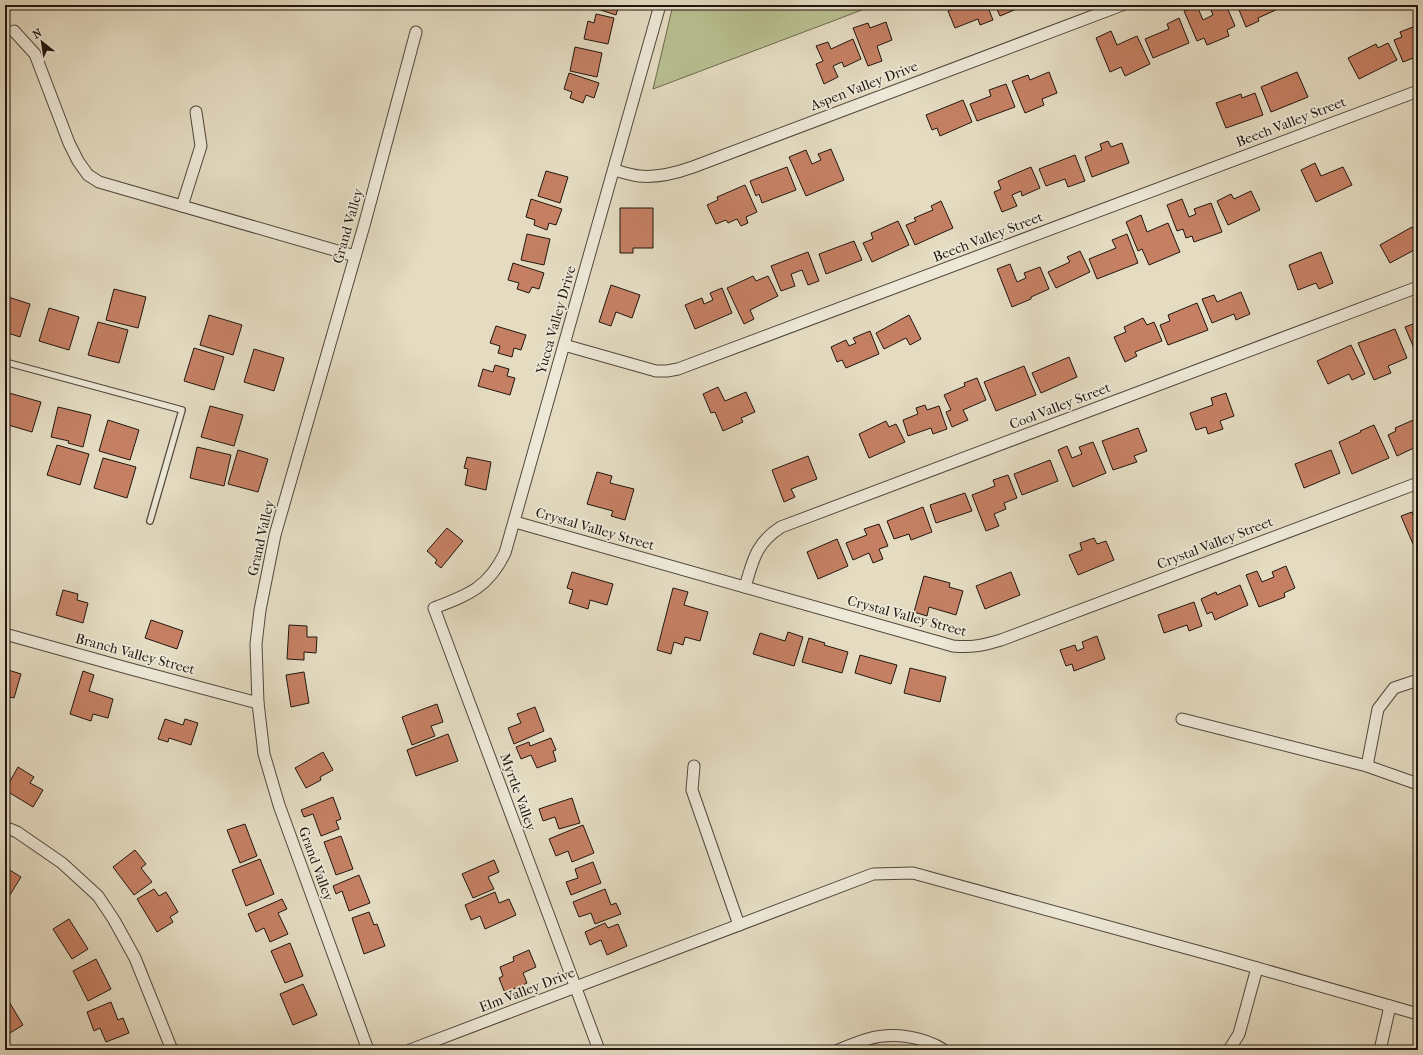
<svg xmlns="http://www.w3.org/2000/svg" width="1423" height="1055" font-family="'IM FELL French Canon',serif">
<rect width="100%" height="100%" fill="#e4dbc1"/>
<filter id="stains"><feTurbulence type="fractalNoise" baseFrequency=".005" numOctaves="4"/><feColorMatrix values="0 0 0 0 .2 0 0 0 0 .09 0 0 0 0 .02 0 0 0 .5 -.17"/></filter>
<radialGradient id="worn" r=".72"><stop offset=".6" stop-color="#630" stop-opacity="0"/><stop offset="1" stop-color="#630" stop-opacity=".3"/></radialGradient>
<!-- green -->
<path fill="#b8bf90" stroke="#6c6a50" d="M673,5H861L862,10L653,89Z"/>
<!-- building -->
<g fill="#c58064" stroke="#20160f">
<path d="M585,5H619L616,15Z"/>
<path d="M955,5H987L993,20L980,25L978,19L955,28L948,11L956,8Z"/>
<path d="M995,5H1026L1000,16Z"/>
<path d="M1222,5H1226L1235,26L1227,30L1229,36L1207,45L1204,38L1197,41L1184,11L1197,6L1203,20L1213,15L1211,10Z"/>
<path d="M1237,5H1276L1278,9L1258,18L1259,21L1246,27Z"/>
<path d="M596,14L614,18L608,44L584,39L588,21L594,23Z"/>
<path d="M1179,18L1189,43L1153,58L1145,39L1169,29L1167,24Z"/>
<path d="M886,22L892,40L877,46L882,61L868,66L853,28L868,23L870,28Z"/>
<path d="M1418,25V56L1403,62L1394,40L1402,37L1400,32Z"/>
<path d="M1111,31L1117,45L1137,36L1150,64L1125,76L1121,67L1110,72L1096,38Z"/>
<path d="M853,39L861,59L844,67L842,62L833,66L838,77L824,84L816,64L823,61L816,46L828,42L831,49Z"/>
<path d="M1388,43L1397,60L1359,79L1348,58L1376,44L1378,48Z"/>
<path d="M575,47L602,53L597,77L570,71Z"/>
<path d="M1049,72L1057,93L1042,99L1044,105L1025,113L1012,81L1028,75L1030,80Z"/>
<path d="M1297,72L1308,97L1271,112L1261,87Z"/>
<path d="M569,73L599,83L594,98L586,95L583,103L570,98L572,92L564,89Z"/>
<path d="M1006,84L1015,107L977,121L970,104L991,96L989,90Z"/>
<path d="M1255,93L1263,115L1226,128L1216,103L1241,94L1242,98Z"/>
<path d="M963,100L972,122L940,136L937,128L932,130L926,115Z"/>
<path d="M1108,141L1111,147L1122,143L1129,163L1092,177L1085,157L1102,150L1100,144Z"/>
<path d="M831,149L844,180L806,196L789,157L806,150L812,164L821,160L818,154Z"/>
<path d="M1075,155L1085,181L1068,187L1065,179L1046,186L1039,169Z"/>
<path d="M1315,163L1321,176L1343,167L1352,185L1316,202L1301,170Z"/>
<path d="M787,167L796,190L762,203L759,194L756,196L750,181Z"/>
<path d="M1031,167L1040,188L1022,196L1021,191L1012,195L1017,206L1002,212L994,192L1001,189L998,181Z"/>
<path d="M546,171L568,177L560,203L538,196Z"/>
<path d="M745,185L757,212L746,217L748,223L741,226L737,219L728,223L726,220L716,224L707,205L718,200L717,197Z"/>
<path d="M1251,191L1260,210L1228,225L1217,201L1231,194L1234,199Z"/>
<path d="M531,199L562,209L556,225L549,223L547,230L534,225L535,220L526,217Z"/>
<path d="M1182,199L1189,217L1196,214L1194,209L1211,203L1222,232L1194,242L1192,236L1186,238L1183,229L1177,231L1167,205Z"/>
<path d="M941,201L953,228L915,245L906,225L916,221L914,218L933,210L931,206Z"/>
<path d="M620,208H653V248H633V253H620Z"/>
<path d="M1141,215L1147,232L1168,223L1180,252L1149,265L1142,249L1138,251L1126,222Z"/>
<path d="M898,221L909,245L872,262L863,243L873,239L871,233Z"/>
<path d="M1412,227L1418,238V248L1390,263L1380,245Z"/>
<path d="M527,234L550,239L544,265L521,260Z"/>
<path d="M1127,234L1138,263L1097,279L1089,259L1116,248L1112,240Z"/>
<path d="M854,241L862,260L826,274L819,254Z"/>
<path d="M1080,251L1090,272L1056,288L1048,272L1070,262L1067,257Z"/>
<path d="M808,252L819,281L808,285L802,270L791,274L795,286L781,291L771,266Z"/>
<path d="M1321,252L1333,283L1319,289L1316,283L1298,290L1289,265Z"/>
<path d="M513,263L544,273L539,289L532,287L529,293L517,289L519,283L508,280Z"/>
<path d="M1010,264L1017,282L1026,278L1024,273L1040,267L1049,289L1031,297V299L1012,307L997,269Z"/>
<path d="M753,276L756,281L768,276L778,296L750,310L754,319L744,324L727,288Z"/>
<path d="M611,285L640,295L632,318L616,312L611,326L599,322Z"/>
<path d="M722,288L732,313L695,329L685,305L702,298L704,304L713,300L710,293Z"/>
<path d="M114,289L146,297L138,328L106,320Z"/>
<path d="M1241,292L1250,314L1236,320L1234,314L1212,323L1202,299L1214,295L1217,302Z"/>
<path d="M5,296L30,304L20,337L5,332Z"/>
<path d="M1197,303L1208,330L1168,345L1160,325L1170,321L1168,315Z"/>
<path d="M49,308L79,317L69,350L39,341Z"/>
<path d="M209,315L242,325L233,355L200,345Z"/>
<path d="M909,315L921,339L910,345L906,338L884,349L876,333Z"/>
<path d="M1143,318L1147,325L1154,322L1162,341L1135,352L1137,356L1125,362L1114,337L1126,332L1124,327Z"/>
<path d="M98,322L128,330L119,363L88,355Z"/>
<path d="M1418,322V353H1416L1405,327Z"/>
<path d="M496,326L526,335L521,350L514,348L512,357L498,353L500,346L490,343Z"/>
<path d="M1395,329L1407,358L1388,366L1391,373L1374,380L1358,343Z"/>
<path d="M870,331L879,354L846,368L842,360L837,362L831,347L846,340L849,346L856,343L853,338Z"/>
<path d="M1351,345L1365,374L1352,380L1349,374L1328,384L1317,361Z"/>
<path d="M194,348L224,357L214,390L184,381Z"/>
<path d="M254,349L284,358L274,391L244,382Z"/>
<path d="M1069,357L1077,377L1041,393L1032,373Z"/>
<path d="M495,365L509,369L507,376L515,378L510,395L478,386L483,369L493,372Z"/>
<path d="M1024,366L1036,395L996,411L984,382Z"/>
<path d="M977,378L986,400L963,410L968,420L952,427L946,412L951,410L944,395L965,386L964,383Z"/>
<path d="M718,387L725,401L746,392L755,412L741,418L743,422L723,431L715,412L711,413L703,394Z"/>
<path d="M9,393L41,402L32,432L5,424V405Z"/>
<path d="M1226,393L1234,416L1220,421L1223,429L1208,434L1206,427L1196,430L1190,413L1213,405L1211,398Z"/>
<path d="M925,405L927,410L939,406L947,429L933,434L931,428L908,436L903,420L918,414L916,408Z"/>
<path d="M210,406L243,415L234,446L201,437Z"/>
<path d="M58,407L91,415L83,447L68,443L69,441L51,437Z"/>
<path d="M1418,418V446L1397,456L1388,435L1396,431L1395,428Z"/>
<path d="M108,420L139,430L130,460L99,451Z"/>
<path d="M886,421L889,427L896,424L905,442L869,458L859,434Z"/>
<path d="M1374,425L1389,458L1352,474L1339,442L1361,432L1360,431Z"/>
<path d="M1138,428L1147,451L1134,456L1137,462L1113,470L1102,441Z"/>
<path d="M1093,442L1106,473L1073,487L1058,450L1067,446L1072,458L1082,454L1079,447Z"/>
<path d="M57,445L89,454L80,485L47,475Z"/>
<path d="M197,447L231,455L224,486L190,478Z"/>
<path d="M238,450L268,459L258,492L228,484Z"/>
<path d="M1331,450L1340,473L1304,488L1295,464Z"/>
<path d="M808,456L817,479L791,489L795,497L784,502L772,470Z"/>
<path d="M467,457L491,462L486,490L465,485L468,469L464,468Z"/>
<path d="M103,458L136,467L127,498L94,488Z"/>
<path d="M1050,460L1058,481L1022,495L1014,474Z"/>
<path d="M597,472L612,476L610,483L634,489L625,520L611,516L613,511L587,504Z"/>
<path d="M1008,475L1017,498L1004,503L1006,509L994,514L999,526L986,531L972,495L995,486L993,480Z"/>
<path d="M965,493L972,511L936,523L930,505Z"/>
<path d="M923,507L932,532L911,540L909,534L894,539L887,521Z"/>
<path d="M1412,512L1416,524L1418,523V542L1413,544L1401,516Z"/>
<path d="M879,524L888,546L879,549L883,559L873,563L869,553L853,560L846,543L867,535L864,529Z"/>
<path d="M447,528L463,541L441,568L435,563L437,560L427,551Z"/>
<path d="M1094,538L1097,544L1106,541L1114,560L1078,575L1069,555L1082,550L1080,543Z"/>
<path d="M837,539L848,566L818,579L807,552Z"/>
<path d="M1286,566L1295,588L1284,593L1285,597L1259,607L1246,575L1257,571L1262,582L1274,577L1272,572Z"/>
<path d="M572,572L613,584L607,605L590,600L588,609L569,603L573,590L567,588Z"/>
<path d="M1011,572L1020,595L985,609L976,586Z"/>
<path d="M924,576L950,583L949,587L963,591L956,615L929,607L927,616L914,612Z"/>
<path d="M1240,585L1248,605L1215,620L1212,612L1207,614L1201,599L1216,592L1217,595Z"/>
<path d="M673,588L688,592L684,605L708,612L700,641L685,637L683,645L674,642L671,654L657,650Z"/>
<path d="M63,590L78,594L77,600L88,603L83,623L56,615Z"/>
<path d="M1194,602L1202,626L1189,631L1187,625L1164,633L1158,615Z"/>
<path d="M151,620L183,631L177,649L145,638Z"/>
<path d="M289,625L307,626V637H317L316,653L304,652V660L287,659Z"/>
<path d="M788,632L803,637L794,666L753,654L760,633L785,641Z"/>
<path d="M1097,636L1105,659L1074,671L1072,664L1066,666L1060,650L1075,645L1077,651L1084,648L1082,642Z"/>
<path d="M809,638L825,643L824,645L848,652L842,673L802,662Z"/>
<path d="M860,655L897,665L891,684L855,673Z"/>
<path d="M910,668L946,677L940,702L904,693Z"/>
<path d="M5,669L21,674L14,698L5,696Z"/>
<path d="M83,671L94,675L89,691L113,699L108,718L93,714L91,721L70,714Z"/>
<path d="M304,672L309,703L291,707L286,675Z"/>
<path d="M437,704L443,722L431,726L435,736L412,745L402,717Z"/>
<path d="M535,707L544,731L514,744L508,728L521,723L517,714Z"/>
<path d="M165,719L183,725L185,719L198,723L191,745L169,738L168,742L158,739Z"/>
<path d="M448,734L458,761L416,776L407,750Z"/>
<path d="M551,738L556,750L553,751L556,761L537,768L531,755L521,759L516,747L529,742L530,746Z"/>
<path d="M323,752L333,770L320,777L321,780L306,788L295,768Z"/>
<path d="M18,767L34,777L30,783L43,790L33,807L5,790Z"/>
<path d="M333,797L341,819L336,821L339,829L321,836L313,814L304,817L301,810Z"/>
<path d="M572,798L580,823L559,829L555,817L543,821L539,809Z"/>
<path d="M245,824L257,856L240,863L227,830Z"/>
<path d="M583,825L594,853L572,862L568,851L556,856L549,839Z"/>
<path d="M341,836L353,869L336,875L324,842Z"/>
<path d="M135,850L146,864L141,868L152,882L134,895L113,867Z"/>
<path d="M260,859L274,894L246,906L232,870Z"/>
<path d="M494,860L499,872L488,877L494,889L473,898L462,874Z"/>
<path d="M593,862L601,883L571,895L566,882L578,878L575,869Z"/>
<path d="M5,867L21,877L8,898L5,896Z"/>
<path d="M359,875L370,903L349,911L342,891L336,894L333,886Z"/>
<path d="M154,889L159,896L166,892L178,912L170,917L173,922L157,932L137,899Z"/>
<path d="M605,889L611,905L616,903L621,914L595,924L591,913L579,917L573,902Z"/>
<path d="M495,892L499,903L509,899L516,915L485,929L480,916L471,920L465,905Z"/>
<path d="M282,899L287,909L278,913L288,934L270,942L264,928L256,932L248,914Z"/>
<path d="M369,912L374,925L377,924L385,946L364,954L352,918Z"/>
<path d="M69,919L88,949L72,959L53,929Z"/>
<path d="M605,923L608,928L618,924L627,946L607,955L601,940L590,945L585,932Z"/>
<path d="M290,943L303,976L285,983L271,951Z"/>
<path d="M529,950L536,967L523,973L527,983L505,993L499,978L503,976L500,967L514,961L513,957Z"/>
<path d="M96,959L111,989L88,1001L73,971Z"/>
<path d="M303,984L317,1015L293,1025L280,994Z"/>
<path d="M8,1000L23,1025L5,1036V1001Z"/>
<path d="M111,1002L118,1020L123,1018L129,1033L106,1042L100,1028L94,1031L87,1012Z"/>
</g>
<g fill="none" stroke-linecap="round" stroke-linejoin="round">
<defs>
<path id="lane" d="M5,362L182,410L150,521"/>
<g id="street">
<path d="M14,31L35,54L69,143L78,161L88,175L99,182L355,256"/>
<path d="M614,170C622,172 631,175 639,176C657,178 676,173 693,167L1122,5"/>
<path d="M182,206L201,146L196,112"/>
<path d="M564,345L656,371H667L678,369L1418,91"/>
<path d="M515,522L953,646C972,648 984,645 1001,640L1418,483"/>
<path d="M745,587C753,560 756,543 781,527L1418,287"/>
<path d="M5,634L127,668L258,703"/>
<path d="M1182,719L1367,766L1418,784"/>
<path d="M694,766L692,790L739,925"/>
<path d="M1367,766L1378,709L1394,688L1418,680"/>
<path d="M5,827L17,832L62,863L98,896L114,920L135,958L172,1050"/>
<path d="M368,1050L279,805L264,754L258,703L256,644L260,610L275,535L365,222L416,32"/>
<path d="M410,1050L873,874L913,873L1226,959L1418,1014"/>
<path d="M599,1050L434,608C468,595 488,588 505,553L660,5"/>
<path d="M838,1050C848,1046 858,1042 868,1039C892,1032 923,1036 944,1050"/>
<path d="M1229,1050L1239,1034L1257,968"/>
<path d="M1380,1050L1390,1006"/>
</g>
</defs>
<!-- lane casing -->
<use href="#lane" stroke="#51473c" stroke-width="8"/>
<!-- street casing -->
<use href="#street" stroke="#51473c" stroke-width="13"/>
<!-- lane -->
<use href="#lane" stroke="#ede8d7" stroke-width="5.5"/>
<!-- street -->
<use href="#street" stroke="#ede8d7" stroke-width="11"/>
</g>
<g text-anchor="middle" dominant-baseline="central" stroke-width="3.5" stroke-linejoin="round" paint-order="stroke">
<!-- street labels -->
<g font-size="14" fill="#20160f" stroke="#ede8d7">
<text transform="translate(864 86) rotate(-21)">Aspen Valley Drive</text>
<text transform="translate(1291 122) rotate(-21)">Beech Valley Street</text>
<text transform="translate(348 226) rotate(-74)">Grand Valley</text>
<text transform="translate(988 237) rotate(-21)">Beech Valley Street</text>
<text transform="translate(556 320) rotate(-74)">Yucca Valley Drive</text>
<text transform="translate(1060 406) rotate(-21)">Cool Valley Street</text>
<text transform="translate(595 529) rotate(16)">Crystal Valley Street</text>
<text transform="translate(261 538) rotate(-77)">Grand Valley</text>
<text transform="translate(1215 543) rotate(-21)">Crystal Valley Street</text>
<text transform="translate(907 616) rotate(15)">Crystal Valley Street</text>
<text transform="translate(135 654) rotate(15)">Branch Valley Street</text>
<text transform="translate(518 792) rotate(70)">Myrtle Valley</text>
<text transform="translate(316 864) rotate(70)">Grand Valley</text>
<text transform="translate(527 990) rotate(-21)">Elm Valley Drive</text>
</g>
</g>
<!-- margin -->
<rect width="1423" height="1055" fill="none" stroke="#e4dbc1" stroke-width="20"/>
<rect x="6" y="6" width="1411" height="1043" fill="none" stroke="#20160f" stroke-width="2"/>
<rect x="10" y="10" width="1403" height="1035" fill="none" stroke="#20160f"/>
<!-- north arrow -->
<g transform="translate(42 42) rotate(330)" stroke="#ede8d7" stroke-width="3" paint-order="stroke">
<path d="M0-3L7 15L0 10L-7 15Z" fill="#20160f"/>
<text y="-6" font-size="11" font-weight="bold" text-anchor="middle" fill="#20160f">N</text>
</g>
<rect width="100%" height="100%" filter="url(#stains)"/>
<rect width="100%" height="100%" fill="url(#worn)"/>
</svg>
